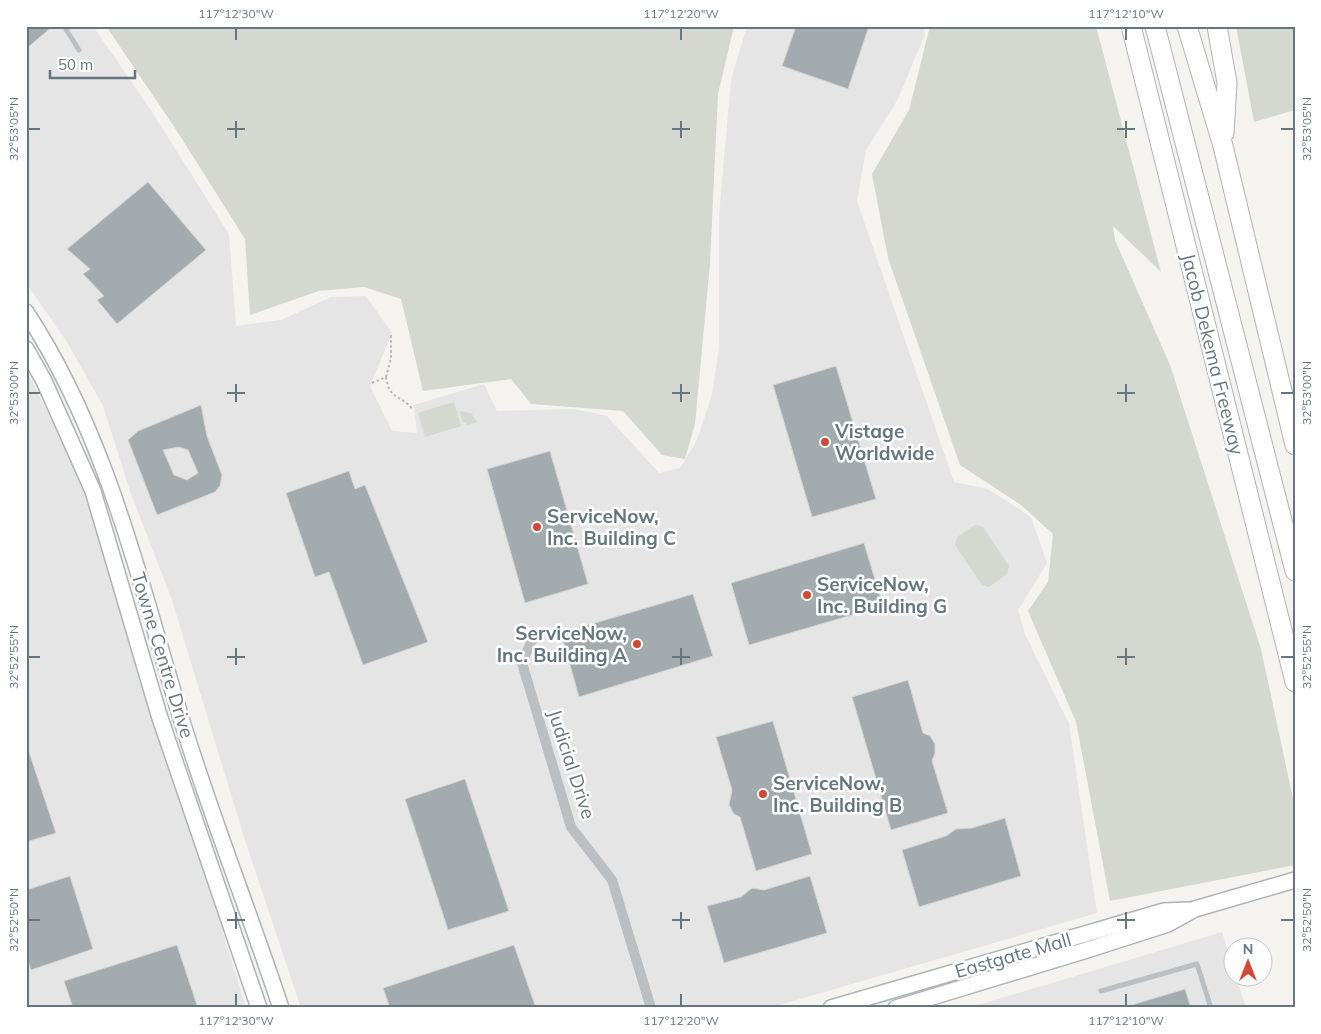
<svg xmlns="http://www.w3.org/2000/svg" width="1321" height="1034" font-family="Mulish,sans-serif">
<rect width="100%" height="100%" fill="#f4f3f0"/>
<!-- built -->
<g fill="#e4e5e4">
<path d="M26,26H93L150,109L229,234L236,326L281,320L331,297L366,296L392,333L370,386L392,431L417,433L414,405L484,384L497,411L574,409L607,416L659,473L680,468L697,440L712,395L719,347V216L731,80L747,26H923L925,34L898,99L866,150L857,201L954,482L988,489L1031,517L1047,563L1018,610L1025,634L1069,724L1097,913L769,1008H301L244,837L172,600L131,494L103,406L67,342L26,283Z"/>
<path d="M26,370L88,492L246,1008H26Z"/>
<path d="M1222,932L1233,968L1234,976L1236,977L1246,1008H968Z"/>
</g>
<!-- green -->
<g fill="#d4d8d0">
<path d="M106,26H734L718,94L710,264L695,424L685,459L662,455L623,411L531,404L511,379L423,391L401,299L364,287L319,291L250,315L245,239L175,128Z"/>
<path d="M930,26H1096L1161,272L1113,226L1115,240L1170,365L1261,649L1295,808V865L1110,901L1076,722L1028,611L1048,582L1053,534L1021,505L960,465L888,258L872,174L909,110Z"/>
<path d="M1236,26H1295V110L1254,122Z"/>
<path d="M454,402L461,426L425,437L418,413Z"/>
<path d="M460,411L471,413L477,422L467,425L466,422L463,423Z"/>
<path d="M975,525L983,527L1009,566L1007,574L989,587L982,585L955,545L957,537Z"/>
</g>
<!-- building -->
<g fill="#a3abaf" stroke="#d5d5d3" fill-rule="evenodd">
<path d="M26,26H53L26,49Z"/>
<path d="M796,26H869L848,89L782,66Z"/>
<path d="M148,182L206,250L117,324L97,300L104,296L83,274L90,269L67,249Z"/>
<path d="M836,366L876,499L812,517L773,385Z"/>
<path d="M201,405L207,436L222,475L220,486L215,492L157,515L128,440L138,431ZM179,447L188,450L198,473L187,480L174,475L163,450Z"/>
<path d="M550,451L588,584L525,603L487,469Z"/>
<path d="M349,471L355,489L365,485L428,642L363,665L329,572L315,577L286,493Z"/>
<path d="M864,543L883,606L749,645L731,583Z"/>
<path d="M693,594L713,656L579,697L561,633Z"/>
<path d="M908,680L923,733L930,736L935,744V753L932,761L948,813L891,830L852,697Z"/>
<path d="M773,721L812,854L756,871L740,817L734,814L729,805L732,790L716,737Z"/>
<path d="M26,743L56,833L26,842Z"/>
<path d="M465,779L509,911L448,930L405,799Z"/>
<path d="M1005,818L1021,876L919,907L902,850L946,836L956,829L972,828Z"/>
<path d="M70,876L93,949L31,970L26,954V890Z"/>
<path d="M810,876L827,933L724,963L707,906L741,897L752,888L764,890Z"/>
<path d="M177,945L197,1005L189,1008H73L64,981Z"/>
<path d="M514,945L535,1005L528,1008H390L383,988Z"/>
<path d="M1185,989L1191,1008H1125V1007Z"/>
</g>
<g fill="none" stroke-linecap="round" stroke-linejoin="round">
<defs>
<g id="secondary">
<path d="M26,312C105,432 137,572 178,708C208,809 248,908 281,1008"/>
<path d="M26,349L44,381L93,491L159,715L259,1008"/>
<path d="M831,1008L1164,911L1189,910"/>
<path d="M896,1008L1087,950L1168,924L1195,909L1295,880"/>
</g>
<g id="highway">
<path d="M1131,26L1295,682"/>
<path d="M1155,26L1295,571"/>
<path d="M1187,26L1223,146L1295,445"/>
<path d="M1217,26L1227,83L1224,133"/>
</g>
</defs>
<!-- secondary casing -->
<use href="#secondary" stroke="#aeb3b6" stroke-width="18"/>
<!-- highway casing -->
<use href="#highway" stroke="#afb3b5" stroke-width="21"/>
<!-- path -->
<g stroke="#b5b8ba" stroke-width="2" stroke-dasharray="2.5 2.5" stroke-linecap="butt">
<path d="M386,377L391,358V335"/>
<path d="M372,383L386,377C389,401 403,395 413,410"/>
</g>
<!-- lane -->
<g stroke="#bbbfc2" stroke-width="5">
<path d="M64,26L79,50"/>
<path d="M1101,991L1197,964L1211,1008"/>
</g>
<!-- street -->
<path stroke="#bbbfc2" stroke-width="10" d="M533,638L522,663L571,827L612,880L651,1008"/>
<!-- secondary -->
<use href="#secondary" stroke="#fff" stroke-width="15"/>
<!-- highway -->
<use href="#highway" stroke="#fff" stroke-width="19"/>
</g>
<!-- ticks -->
<path fill="none" stroke="#66767e" stroke-width="2" d="M236,28V40M681,28V40M1126,28V40M236,121V138M681,121V138M1126,121V138M28,129H40M227,129H245M672,129H690M1117,129H1135M1281,129H1294M236,384V402M681,384V402M1126,384V402M28,393H40M227,393H245M672,393H690M1117,393H1135M1281,393H1294M236,648V665M681,648V665M1126,648V665M28,657H40M227,657H245M672,657H690M1117,657H1135M1281,657H1294M236,912V929M681,912V929M1126,912V929M28,920H40M227,920H245M672,920H690M1117,920H1135M1281,920H1294M236,994V1006M681,994V1006M1126,994V1006"/>
<!-- markers -->
<g fill="#ce4a36" stroke="#fff" stroke-width="2">
<circle cx="825" cy="442" r="5"/>
<circle cx="537" cy="527" r="5"/>
<circle cx="807" cy="595" r="5"/>
<circle cx="637" cy="644" r="5"/>
<circle cx="763" cy="794" r="5"/>
</g>
<g text-anchor="middle" dominant-baseline="central" stroke-width="5" stroke-linejoin="round" paint-order="stroke">
<!-- street labels -->
<g font-size="19" fill="#66767e" stroke="#fff">
<text transform="translate(1213 354) rotate(76)">Jacob Dekema Freeway</text>
<text transform="translate(163 655) rotate(73)">Towne Centre Drive</text>
<text transform="translate(572 764) rotate(72)">Judicial Drive</text>
<text transform="translate(1013 955) rotate(-16)">Eastgate Mall</text>
</g>
<!-- poi labels -->
<g font-size="19" font-weight="bold" fill="#66767e" stroke="#fff" text-anchor="start">
<text x="835" y="431">Vistage<tspan x="835" dy="22">Worldwide</tspan></text>
<text x="547" y="516">ServiceNow,<tspan x="547" dy="22">Inc. Building C</tspan></text>
<text x="817" y="584">ServiceNow,<tspan x="817" dy="22">Inc. Building G</tspan></text>
<text x="627" y="633" text-anchor="end">ServiceNow,<tspan x="627" dy="22">Inc. Building A</tspan></text>
<text x="773" y="783">ServiceNow,<tspan x="773" dy="22">Inc. Building B</tspan></text>
</g>
</g>
<!-- border -->
<rect width="1321" height="1034" fill="none" stroke="#ffffff" stroke-width="55"/>
<!-- north arrow -->
<g transform="translate(1248 962)"><circle r="24" fill="#ffffff" stroke="#c2c8cb"/>
<path d="M0-4L9 19L0 12L-9 19Z" fill="#ce4a36"/>
<text y="-8" font-size="14" font-weight="bold" text-anchor="middle" fill="#66767e">N</text>
</g>
<!-- scale -->
<path d="M50 70v8h85v-8" fill="none" stroke="#66767e" stroke-width="2.5"/>
<text x="58" y="70" font-size="15" fill="#66767e" stroke="#ffffff" stroke-width="4" paint-order="stroke">50 m</text>
<rect x="28" y="28" width="1266" height="978" fill="none" stroke="#66767e" stroke-width="2"/>
<g font-size="12" text-anchor="middle" fill="#66767e">
<text x="236" y="18">117°12'30"W</text>
<text x="681" y="18">117°12'20"W</text>
<text x="1126" y="18">117°12'10"W</text>
<text transform="translate(14 129) rotate(-90)" y="4">32°53'05"N</text>
<text transform="translate(1307 129) rotate(-90)" y="4">32°53'05"N</text>
<text transform="translate(14 393) rotate(-90)" y="4">32°53'00"N</text>
<text transform="translate(1307 393) rotate(-90)" y="4">32°53'00"N</text>
<text transform="translate(14 657) rotate(-90)" y="4">32°52'55"N</text>
<text transform="translate(1307 657) rotate(-90)" y="4">32°52'55"N</text>
<text transform="translate(14 920) rotate(-90)" y="4">32°52'50"N</text>
<text transform="translate(1307 920) rotate(-90)" y="4">32°52'50"N</text>
<text x="236" y="1025">117°12'30"W</text>
<text x="681" y="1025">117°12'20"W</text>
<text x="1126" y="1025">117°12'10"W</text>
</g>
</svg>
